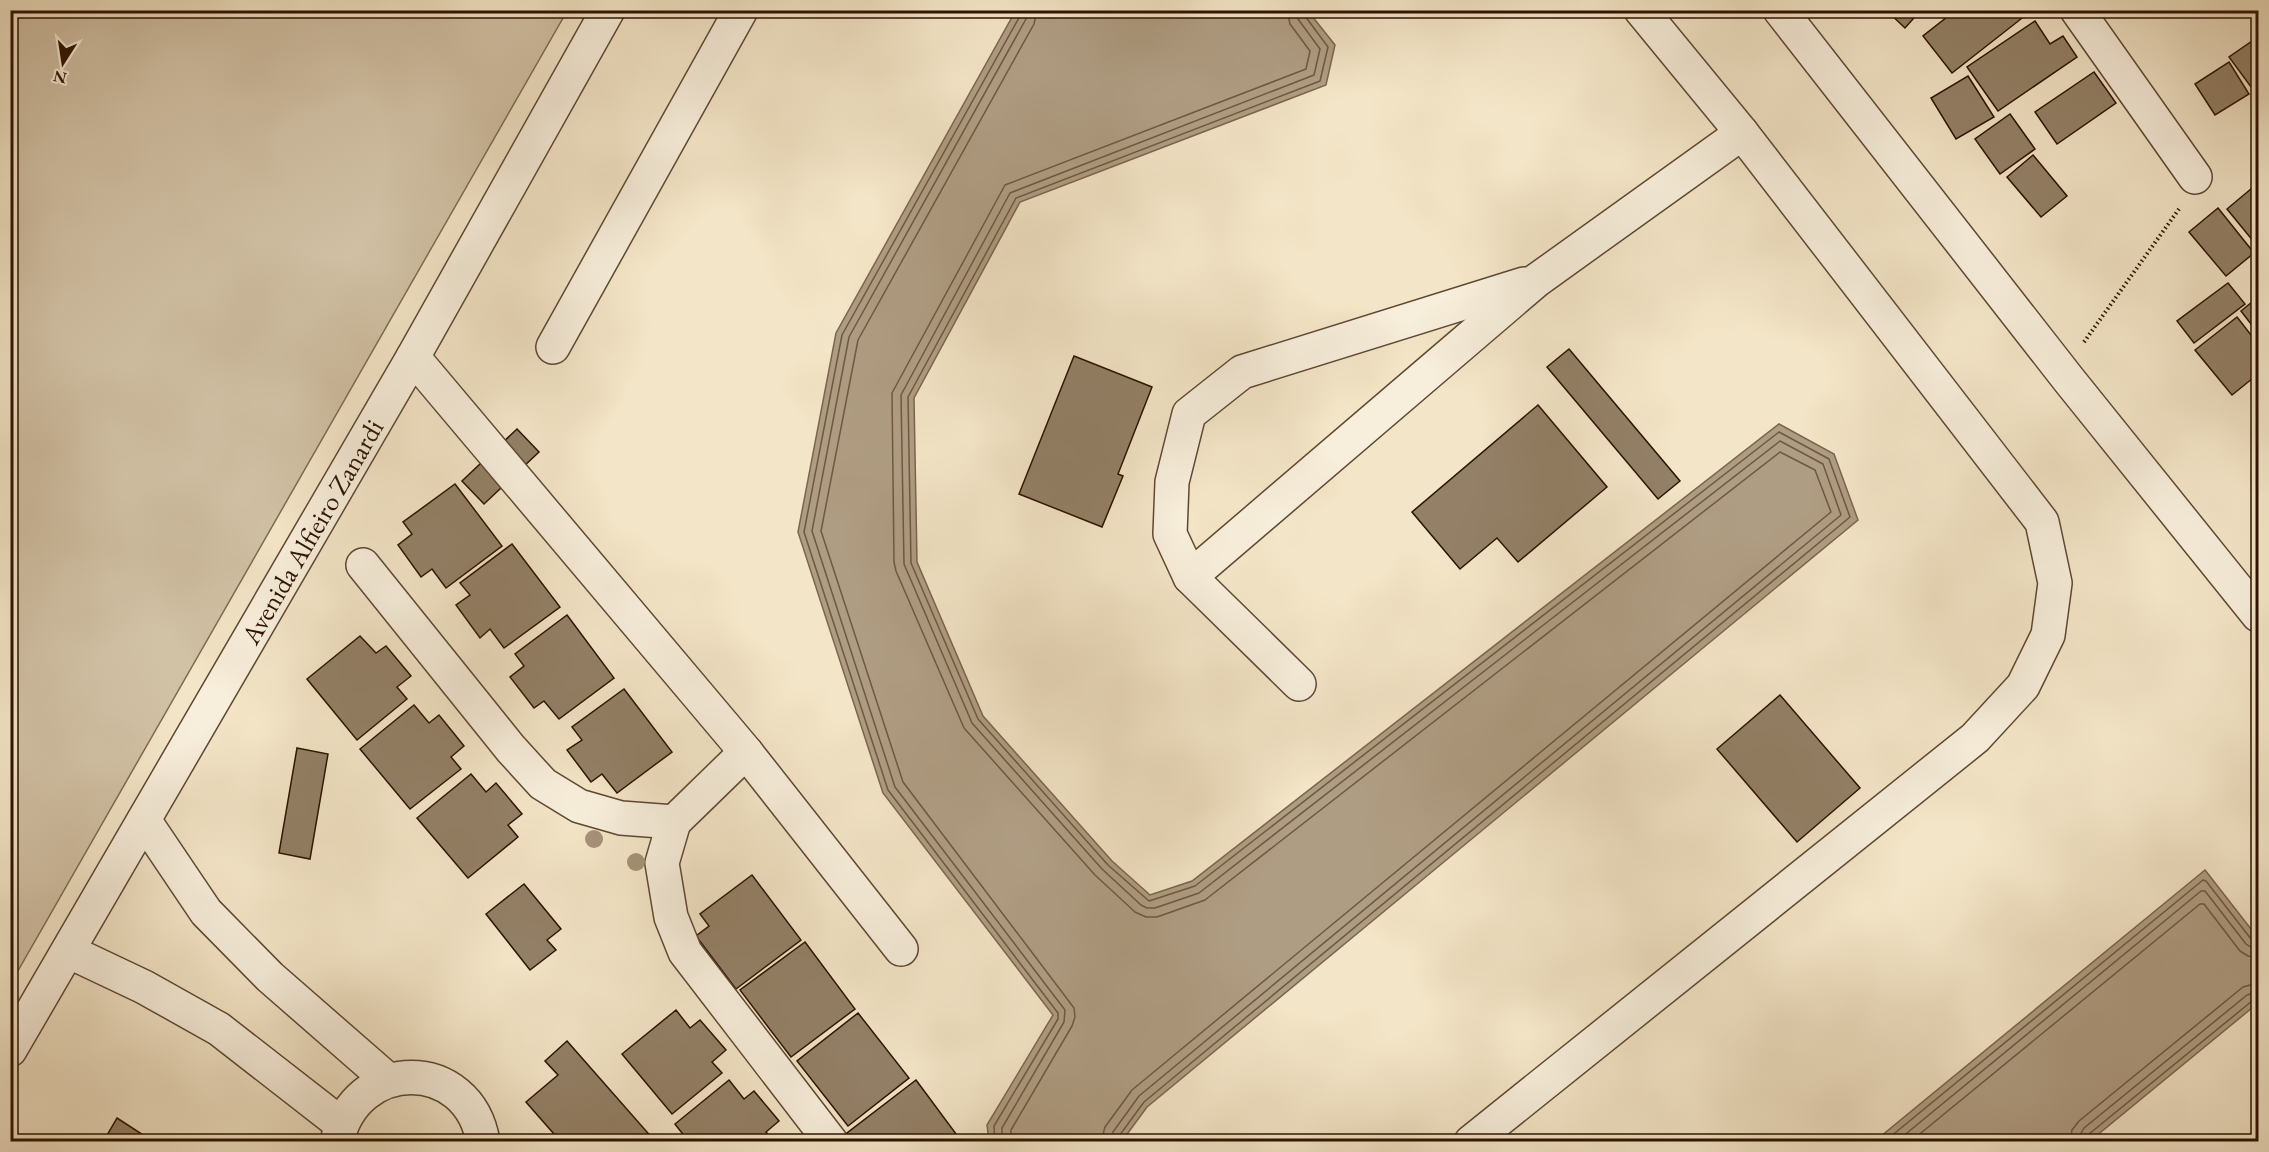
<svg xmlns="http://www.w3.org/2000/svg" width="2269" height="1152" font-family="'EB Garamond',serif">
<rect width="100%" height="100%" fill="#f3e5c7"/>
<filter id="stains"><feTurbulence type="fractalNoise" baseFrequency=".00333" numOctaves="4"/><feColorMatrix values="0 0 0 0 .2 0 0 0 0 .09 0 0 0 0 .02 0 0 0 .5 -.17"/></filter>
<radialGradient id="worn" r=".72"><stop offset=".6" stop-color="#630" stop-opacity="0"/><stop offset="1" stop-color="#630" stop-opacity=".3"/></radialGradient>
<!-- green -->
<path fill="#d1c1a5" stroke="#7e6a52" stroke-width="1.5" d="M11,10L567,11L11,983L10,11Z"/>
<!-- water -->
<g fill="#af9d83" stroke="#7b654f" stroke-width="1.5">
<path d="M1016,10L1308,11L1335,45L1326,85L1020,202L914,398L917,562L983,716L1112,861L1150,895L1192,881L1779,424L1834,454L1858,520L1147,1107L1122,1141H989L987,1125L1053,1015L883,793L798,532L836,333Z"/>
<path d="M2205,870L2258,938V1003L2090,1141H1875Z"/>
</g>
<g fill="none" stroke-linecap="round" stroke-linejoin="round">
<!-- shore -->
<g stroke="#6e5842" stroke-width="1.5">
<path d="M995,1142L994,1126L1058,1019V1013L888,790L804,532L842,335L1020,16L1021,10"/>
<path d="M1002,1142V1128L1064,1022L1065,1010L895,787L812,531L849,337L1026,19L1028,10"/>
<path d="M1011,1142V1130L1072,1026L1075,1017L1074,1008L903,782L821,531L858,340L1034,24L1037,10"/>
<path d="M1101,1142L1105,1127L1132,1090L1831,512L1815,470L1780,452L1205,900L1157,917H1146L1135,912L1095,875L964,728L896,571L894,562L892,393L1005,185L1306,69L1310,51L1290,24L1287,10"/>
<path d="M1110,1142L1113,1132L1139,1096L1841,515L1823,464L1780,441L1199,893L1155,908H1147L1141,905L1102,869L972,723L904,564L901,395L1010,193L1314,75L1320,49L1298,19L1296,10"/>
<path d="M1118,1142L1119,1136L1144,1102L1850,517L1829,459L1779,432L1195,886L1149,901L1108,865L978,719L911,563L908,397L1016,198L1320,81L1328,47L1305,16L1303,10"/>
<path d="M1884,1142L2203,880L2206,881L2251,939L2258,941"/>
<path d="M1896,1142L2201,891H2205L2246,944L2252,948L2258,949"/>
<path d="M1910,1142L2200,904H2204L2240,951L2248,956L2258,958"/>
<path d="M2070,1142L2072,1130L2079,1121L2243,987L2258,983"/>
<path d="M2079,1142L2080,1135L2084,1128L2247,995L2258,992"/>
<path d="M2087,1142L2089,1134L2252,1001L2258,999"/>
</g>
</g>
<!-- building -->
<g fill="#938067" stroke="#2c1200" stroke-width="1.5">
<path d="M1886,10H1921L1905,28Z"/>
<path d="M1956,10H2022L2026,15L1952,73L1923,36Z"/>
<path d="M2035,21L2050,44L2063,36L2077,57L1998,111L1967,67Z"/>
<path d="M2258,37V88L2254,91L2229,57Z"/>
<path d="M2229,62L2249,94L2215,115L2195,84Z"/>
<path d="M2094,72L2116,103L2057,144L2035,112Z"/>
<path d="M1968,76L1994,117L1956,139L1931,98Z"/>
<path d="M2010,114L2035,149L2000,174L1975,139Z"/>
<path d="M2033,155L2067,196L2041,217L2007,177Z"/>
<path d="M2258,183V247L2227,209Z"/>
<path d="M2218,208L2254,253L2226,276L2189,232Z"/>
<path d="M2228,283L2245,304L2194,343L2177,321Z"/>
<path d="M2258,297V333L2241,311Z"/>
<path d="M2237,317L2258,344V374L2232,395L2195,350Z"/>
<path d="M1569,349L1680,481L1658,499L1547,367Z"/>
<path d="M1074,356L1152,387L1118,474L1123,476L1102,527L1019,494Z"/>
<path d="M1538,405L1607,487L1518,562L1497,538L1460,569L1412,512Z"/>
<path d="M517,429L539,452L484,504L462,481Z"/>
<path d="M455,484L502,546L446,588L432,569L421,577L398,545L412,534L403,522Z"/>
<path d="M512,544L560,607L504,648L490,629L480,638L456,605L470,595L460,583Z"/>
<path d="M567,615L614,678L559,719L544,701L534,708L510,677L524,666L515,654Z"/>
<path d="M360,636L376,653L386,646L411,676L397,687L407,699L357,740L307,679Z"/>
<path d="M624,689L672,752L617,793L602,774L591,782L567,750L582,740L572,727Z"/>
<path d="M1780,695L1860,788L1797,842L1717,749Z"/>
<path d="M414,705L429,723L439,715L464,746L451,757L461,769L410,809L360,749Z"/>
<path d="M297,748L328,754L310,859L279,853Z"/>
<path d="M471,774L486,792L496,783L522,814L508,825L518,837L468,878L417,818Z"/>
<path d="M752,875L801,940L736,989L696,936L709,926L700,914Z"/>
<path d="M524,884L561,929L547,940L556,950L530,970L486,914Z"/>
<path d="M805,942L855,1009L791,1057L740,990Z"/>
<path d="M676,1010L690,1028L700,1020L726,1050L712,1062L722,1073L672,1114L622,1054Z"/>
<path d="M858,1013L909,1078L848,1126L797,1061Z"/>
<path d="M567,1041L654,1140L561,1142L526,1102L558,1075L545,1061Z"/>
<path d="M729,1080L744,1099L754,1091L779,1121L766,1132L774,1142H689L675,1124Z"/>
<path d="M916,1080L962,1142H853L847,1133Z"/>
<path d="M117,1118L154,1142H103Z"/>
</g>
<g fill="none" stroke-linecap="round" stroke-linejoin="round">
<defs>
<g id="street">
<path d="M1780,10L2069,380L2258,615"/>
<path d="M2077,10L2195,177"/>
<path d="M553,347L741,10"/>
<path d="M413,357L746,752L901,949"/>
<path d="M363,565L511,749L543,784L579,806L621,818L674,822L662,863L671,917L685,952L831,1142"/>
<path d="M1190,577L1537,280L1742,133"/>
<path d="M1299,684L1190,577L1170,534L1172,482L1189,414L1242,372L1524,284"/>
<path d="M144,820L206,912L270,977L388,1080"/>
<path d="M674,822L746,752"/>
<path d="M68,951L144,987L219,1029L341,1124"/>
<path id="s1" d="M10,1050L413,357L608,10"/>
<path d="M337,1142C355,1056 469,1056 483,1142"/>
<path d="M1471,1142L1975,738L2023,686L2048,635L2055,583L2042,522L1742,133L1641,10"/>
</g>
</defs>
<!-- street casing -->
<use href="#street" stroke="#5e4732" stroke-width="36"/>
<!-- path -->
<path stroke="#2c1200" stroke-width="4" stroke-dasharray="1.5 3" stroke-linecap="butt" d="M2084,342L2179,209"/>
<!-- street -->
<use href="#street" stroke="#f7eedb" stroke-width="33"/>
</g>
<!-- trees -->
<g fill="#a59279">
<circle cx="594" cy="839" r="9"/>
<circle cx="636" cy="862" r="9"/>
</g>
<g text-anchor="middle" dominant-baseline="central" stroke-width="5" stroke-linejoin="round" paint-order="stroke">
<!-- street labels -->
<g font-size="27" fill="#2c1200" stroke="#f7eedb">
<text stroke="none"><textPath href="#s1" startOffset="600">Avenida Alfieiro Zanardi</textPath></text>
</g>
</g>
<!-- margin -->
<rect width="2269" height="1152" fill="none" stroke="#f3e5c7" stroke-width="36"/>
<rect x="12" y="12" width="2245" height="1128" fill="none" stroke="#2c1200" stroke-width="3"/>
<rect x="18" y="18" width="2233" height="1116" fill="none" stroke="#2c1200" stroke-width="1.5"/>
<!-- north arrow -->
<g transform="translate(63 63) rotate(192)" stroke="#f7eedb" stroke-width="4.5" paint-order="stroke">
<path d="M0-4.5L10 22L0 15L-10 22Z" fill="#2c1200"/>
<text y="-9" font-size="16" font-weight="bold" text-anchor="middle" fill="#2c1200">N</text>
</g>
<rect width="100%" height="100%" filter="url(#stains)"/>
<rect width="100%" height="100%" fill="url(#worn)"/>
</svg>
